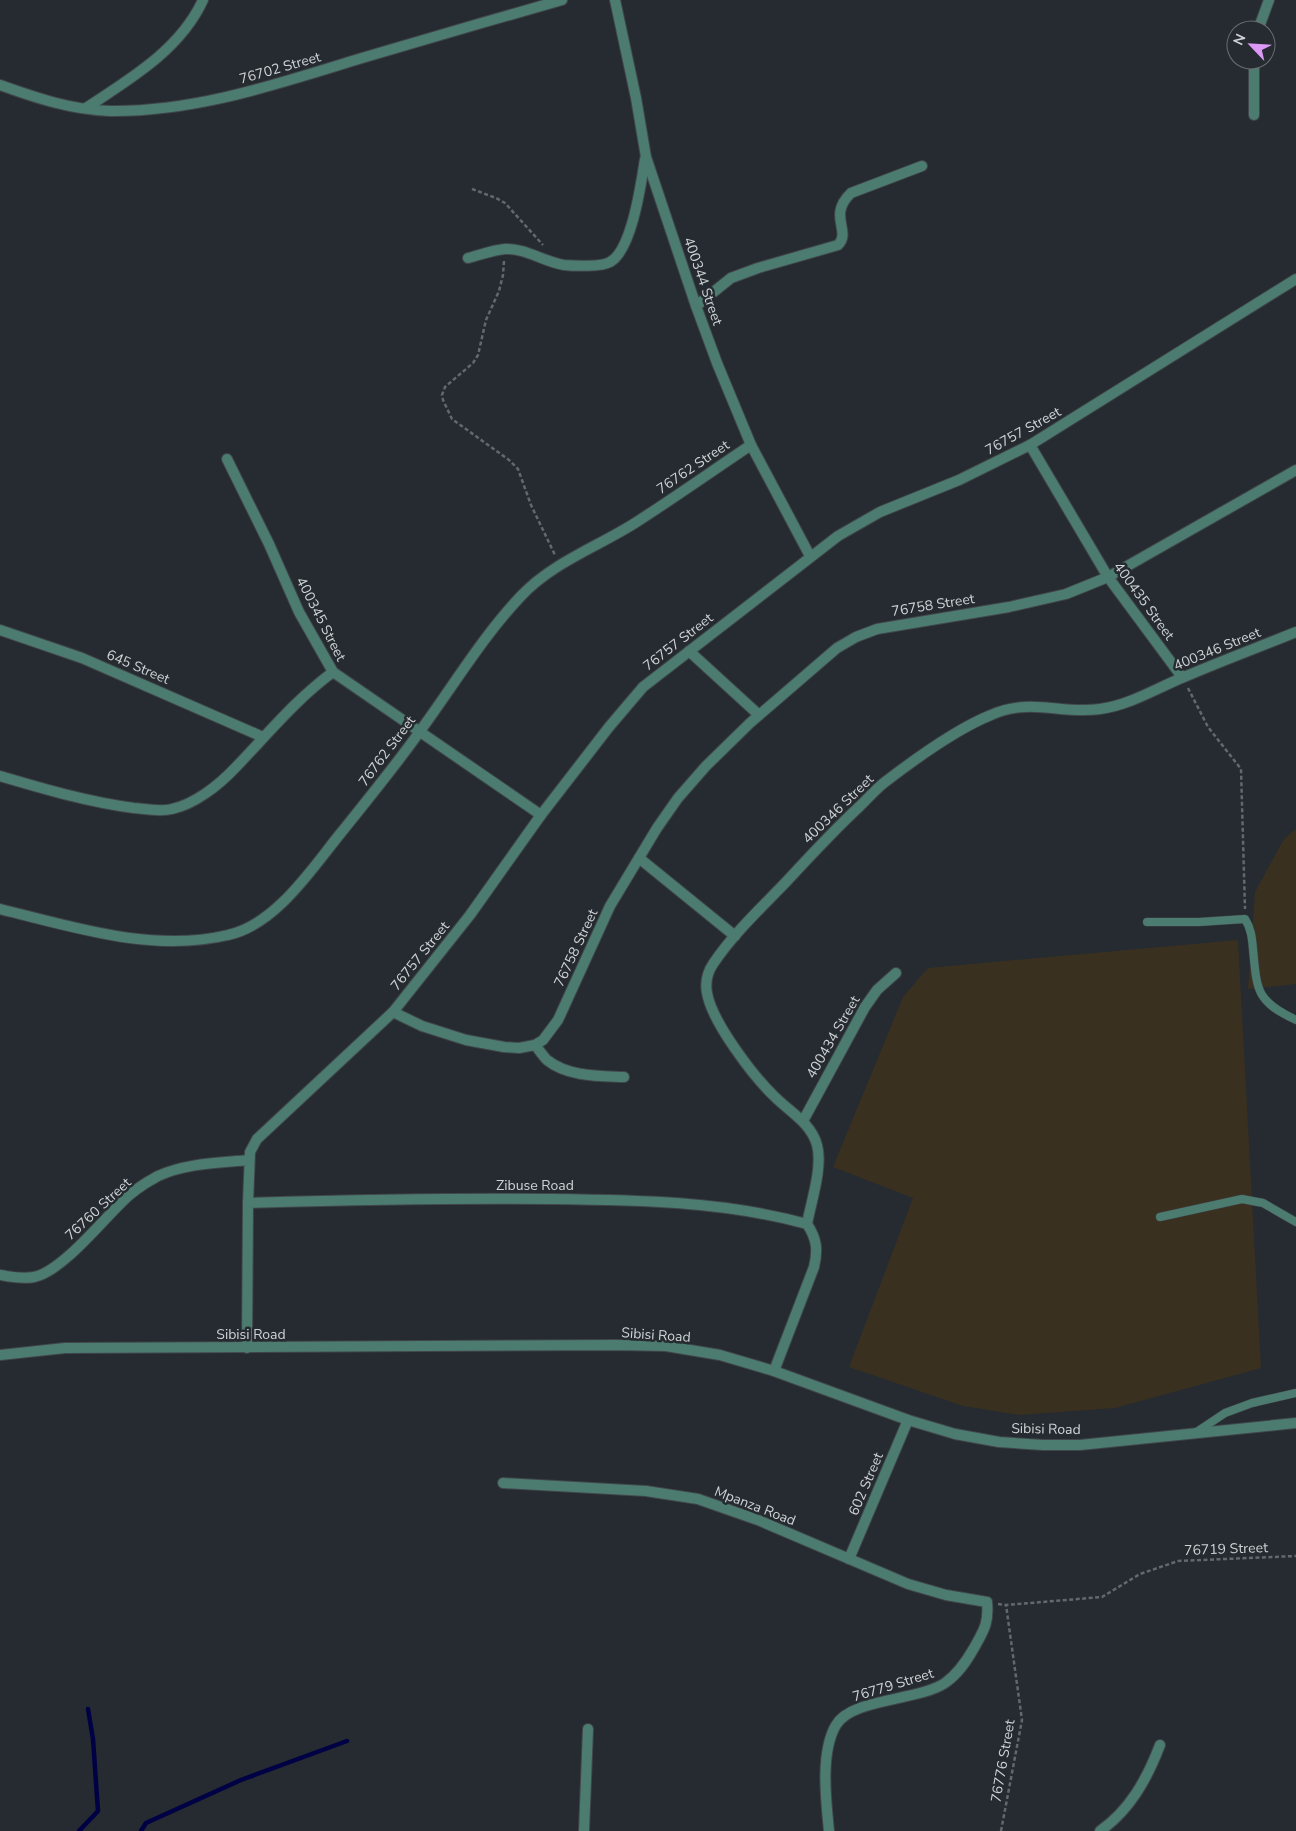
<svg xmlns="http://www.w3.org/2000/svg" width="1296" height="1831" font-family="'Nunito Sans',sans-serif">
<rect width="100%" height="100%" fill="#252b30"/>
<!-- education -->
<g fill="#3a3020">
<path d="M1296,829V984L1248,989L1255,892L1284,839Z"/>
<path d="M1238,940L1261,1368L1115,1408L1019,1415L963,1406L849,1367L913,1198L833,1167L903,997L928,968Z"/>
</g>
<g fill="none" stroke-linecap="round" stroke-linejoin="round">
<!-- stream -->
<g stroke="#004" stroke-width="4.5">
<path d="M79,1831L98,1811L93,1739L88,1709"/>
<path d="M141,1831L146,1823L241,1780L347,1741"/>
</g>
<defs>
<g id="service">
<path d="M1147,922H1199L1245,919C1251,928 1252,938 1253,949C1257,991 1256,1001 1296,1020"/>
<path d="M1160,1217L1242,1199L1263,1203L1296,1222"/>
<path d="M1195,1433L1225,1413L1252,1403L1296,1393"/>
</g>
<g id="minor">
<path d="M615,0L636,98L646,157L696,306L717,363L751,445L810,556"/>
<path d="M1258,30L1269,0"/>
<path d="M86,108C130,79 180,50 203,0"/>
<path d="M1254,115V60"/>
<path d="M468,258C480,255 493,250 505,249C526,248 544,262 564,265C574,266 602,267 610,262C632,250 641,184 645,159"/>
<path d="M696,306L731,278L758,268L838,245C852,231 827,216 851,193L922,166"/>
<path d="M1030,445L1108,577L1182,677"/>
<path d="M227,459L269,544L299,612L333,672L541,815"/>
<path d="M0,630L82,658L263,737"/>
<path d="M689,651L759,715"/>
<path d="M0,776C44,789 88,802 134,808C145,809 160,812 172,809C195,804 219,785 235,768C267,735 295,700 333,672"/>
<path d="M639,858L735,936"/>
<path d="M0,909C74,927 152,953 228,935C275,925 311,870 340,834C368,799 397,764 423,727C455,683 484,635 521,596C552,563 597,547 635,523C674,498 712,471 751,445"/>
<path d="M393,1012L422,1026L466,1040L504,1047L519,1048L535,1045L543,1040L558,1020L610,906L657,828L678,798L706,766L750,723L837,648L856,637L877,629L1009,607L1066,594L1108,577L1296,470"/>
<path d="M535,1045C539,1050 543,1056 547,1060C568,1077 600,1076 624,1077"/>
<path d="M803,1121L865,1007L877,990L896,973"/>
<path d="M248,1203L250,1152L257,1139L393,1012L470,915L541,815L609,727L643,687L838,536L880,512L959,480L1030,445L1296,279"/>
<path d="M807,1224C811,1202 823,1167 817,1145C811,1123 790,1112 775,1097C753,1076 712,1022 707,993C705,982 707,973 713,964C733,934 761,908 786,882C810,856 834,830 860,806C868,798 876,789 885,782C915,759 956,729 991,715C1032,697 1061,715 1100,709C1130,705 1157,688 1184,677C1221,661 1259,647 1296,632"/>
<path d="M0,1275C10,1277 24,1279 34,1277C61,1272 101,1222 121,1203C131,1192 145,1183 158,1176C186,1163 219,1163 249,1160"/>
<path d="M247,1348L248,1203C349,1200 450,1198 551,1199C637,1200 723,1201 807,1224C817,1239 818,1250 814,1267L774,1371"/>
<path d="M503,1483L646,1491L698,1499L758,1520L908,1584L946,1595L987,1602C989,1623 984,1630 974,1648C966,1662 958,1674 945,1683C918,1701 852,1698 836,1725C820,1752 826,1801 829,1831"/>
<path d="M849,1559L908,1420"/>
<path d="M584,1831L588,1729"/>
<path d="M1100,1831C1130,1810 1147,1779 1160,1745"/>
</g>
<g id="tertiary">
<path d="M0,85C36,98 72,110 110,111C197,112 280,83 362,58C429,38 495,19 562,0"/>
<path d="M0,1355L65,1348L616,1345L666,1346L720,1355L774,1371L908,1420L955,1434L999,1442L1043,1445H1080L1296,1423"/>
</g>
</defs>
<!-- service casing -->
<use href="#service" stroke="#40464b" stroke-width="9"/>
<!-- minor casing -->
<use href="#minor" stroke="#40464b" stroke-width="12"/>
<!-- tertiary casing -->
<use href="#tertiary" stroke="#40464b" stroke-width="12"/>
<!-- path -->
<g stroke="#63686c" stroke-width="2.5" stroke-dasharray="4 2.5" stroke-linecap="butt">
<path d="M472,189L496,198L505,203L543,245"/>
<path d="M504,261L503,275L499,291L486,320L478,355L473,363L445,387L442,395L443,400L452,419L509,460L518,469L531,505L555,555"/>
<path d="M1188,688L1208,727L1241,769L1245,909"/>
<path d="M998,1604L1006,1605L1102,1597L1140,1574L1178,1561L1296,1556"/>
<path d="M1001,1831L1022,1720L1006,1605"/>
</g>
<!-- service -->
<use href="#service" stroke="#4c7c70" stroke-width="8"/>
<!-- minor -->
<use href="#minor" stroke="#4c7c70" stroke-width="10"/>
<!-- tertiary -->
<use href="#tertiary" stroke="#4c7c70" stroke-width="10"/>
</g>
<g text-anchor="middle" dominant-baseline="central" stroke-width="5" stroke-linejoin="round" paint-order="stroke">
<!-- street labels -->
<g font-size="14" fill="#cfd3d6" stroke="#252b30">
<text transform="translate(280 68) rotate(-16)">76702 Street</text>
<text transform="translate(703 281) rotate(71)">400344 Street</text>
<text transform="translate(1023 431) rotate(-29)">76757 Street</text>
<text transform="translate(693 467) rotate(-34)">76762 Street</text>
<text transform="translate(1144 601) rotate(54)">400435 Street</text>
<text transform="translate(933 605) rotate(-9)">76758 Street</text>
<text transform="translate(321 619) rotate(63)">400345 Street</text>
<text transform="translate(678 642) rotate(-38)">76757 Street</text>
<text transform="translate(1217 649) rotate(-22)">400346 Street</text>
<text transform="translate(138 667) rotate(23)">645 Street</text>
<text transform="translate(387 751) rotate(-53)">76762 Street</text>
<text transform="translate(838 809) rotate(-44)">400346 Street</text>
<text transform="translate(576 948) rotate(-65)">76758 Street</text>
<text transform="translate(420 956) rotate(-51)">76757 Street</text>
<text transform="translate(833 1037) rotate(-60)">400434 Street</text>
<text x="535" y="1185">Zibuse Road</text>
<text transform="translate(98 1209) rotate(-43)">76760 Street</text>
<text x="251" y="1334">Sibisi Road</text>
<text transform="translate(656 1335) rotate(4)">Sibisi Road</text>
<text transform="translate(1046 1429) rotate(1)">Sibisi Road</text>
<text transform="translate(866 1484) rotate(-67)">602 Street</text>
<text transform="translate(755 1506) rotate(21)">Mpanza Road</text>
<text transform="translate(1226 1549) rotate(-2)">76719 Street</text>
<text transform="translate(893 1685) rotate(-17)">76779 Street</text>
<text transform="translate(1003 1761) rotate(-80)">76776 Street</text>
</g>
</g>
<!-- north arrow -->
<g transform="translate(1251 45) rotate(295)"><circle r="24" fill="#252b30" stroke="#696e72"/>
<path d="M0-4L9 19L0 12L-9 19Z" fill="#db99f5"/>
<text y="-8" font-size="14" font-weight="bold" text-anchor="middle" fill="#cfd3d6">N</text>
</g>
</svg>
